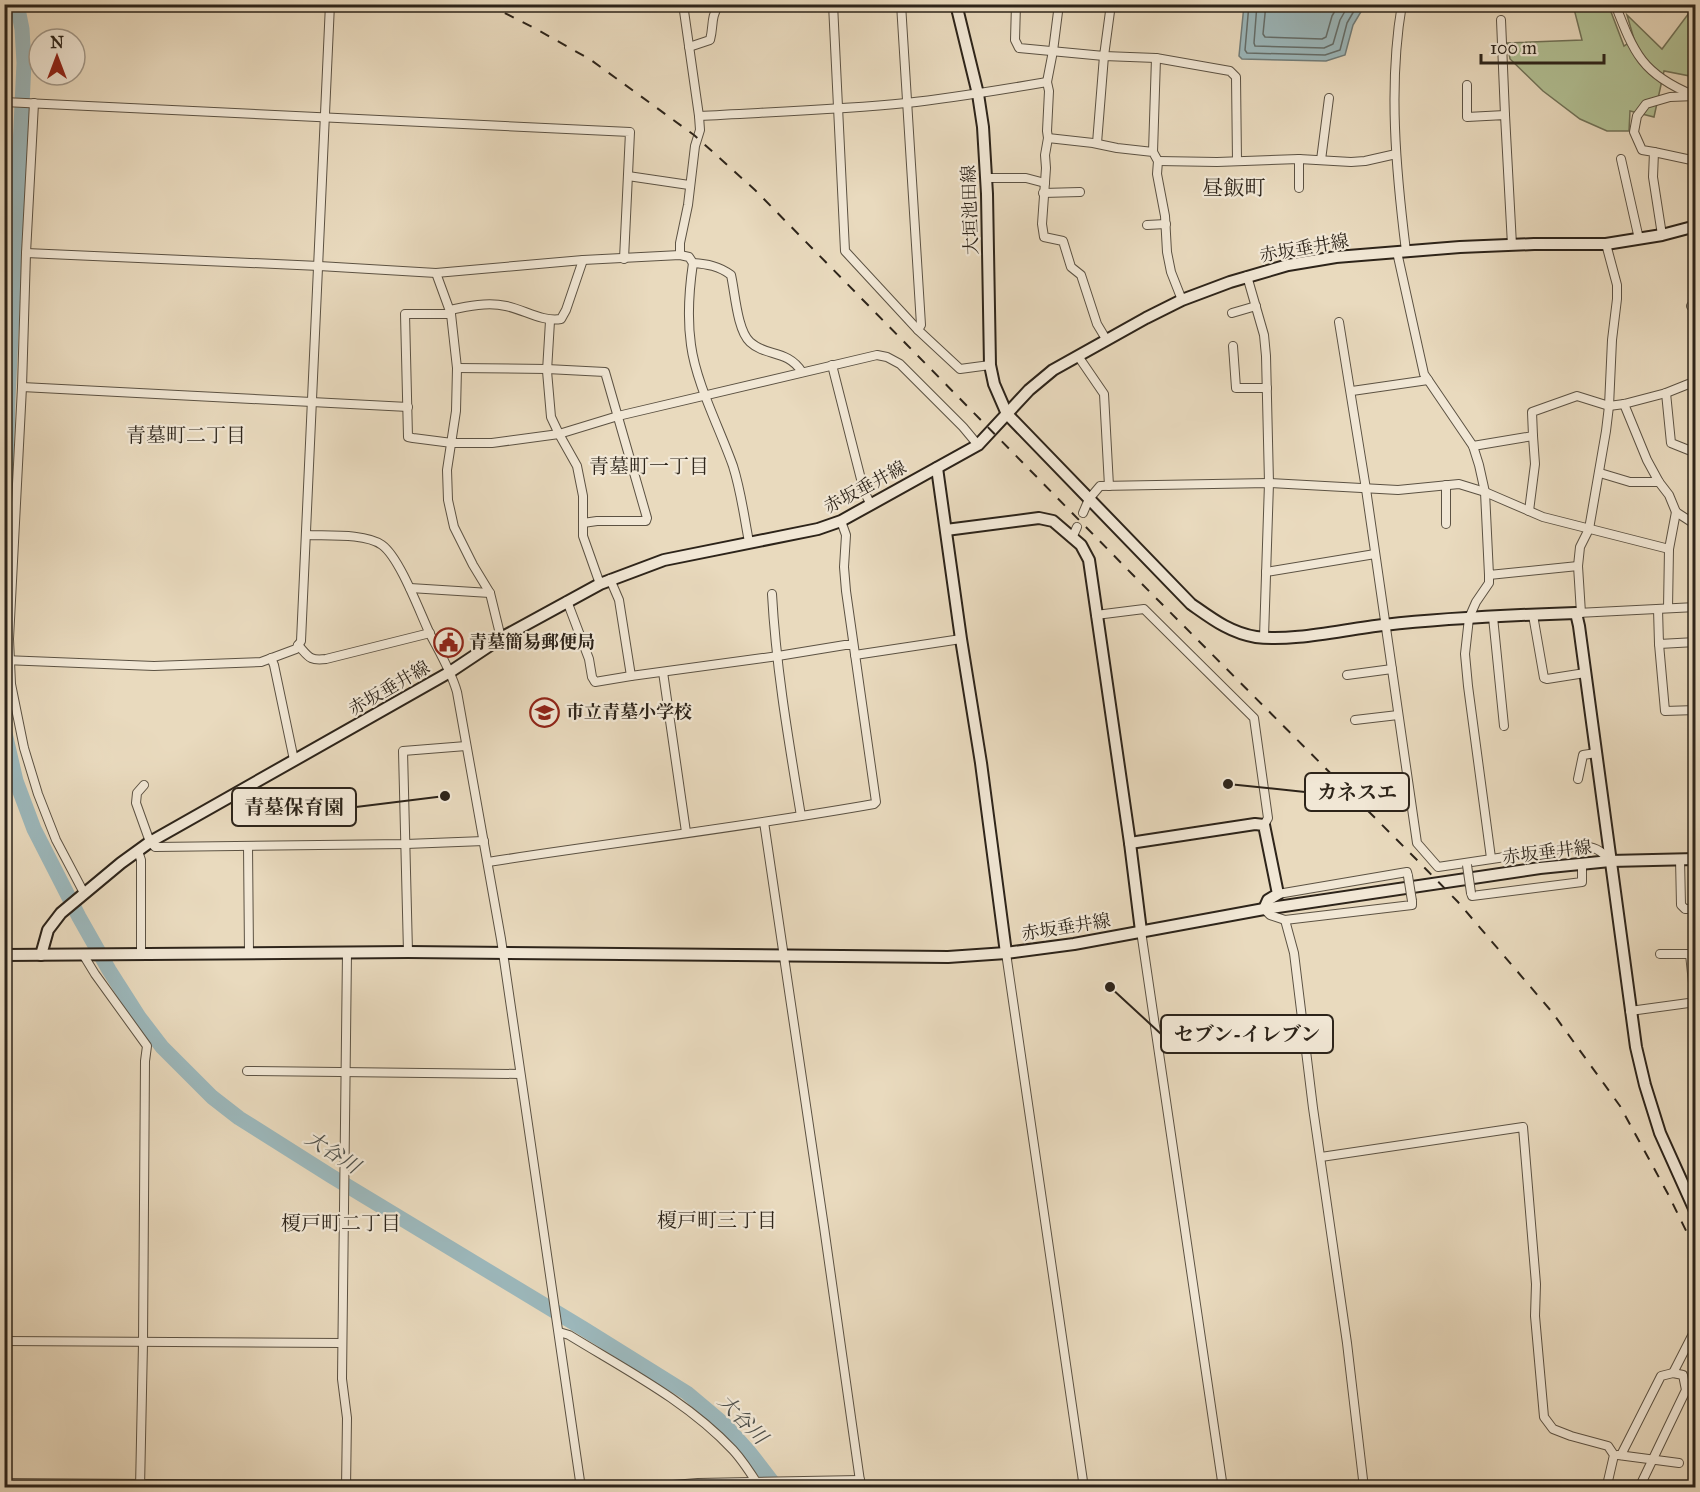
<svg xmlns="http://www.w3.org/2000/svg" width="1700" height="1492" font-family="'IM FELL Great Primer','Noto Serif JP',serif">
<rect width="100%" height="100%" fill="#e9dabe"/>
<filter id="stains"><feTurbulence type="fractalNoise" baseFrequency=".00333" numOctaves="4"/><feColorMatrix values="0 0 0 0 .2 0 0 0 0 .09 0 0 0 0 .02 0 0 0 .5 -.17"/></filter>
<radialGradient id="worn" r=".72"><stop offset=".6" stop-color="#630" stop-opacity="0"/><stop offset="1" stop-color="#630" stop-opacity=".3"/></radialGradient>
<!-- green -->
<path fill="#b2c195" stroke="#707258" stroke-width="1.5" d="M1608,4L1624,46L1634,39L1627,15L1662,49L1695,5V77L1664,71L1654,117L1630,111L1629,131H1607L1580,119L1543,91L1510,59L1507,43L1582,40L1573,5Z"/>
<!-- water -->
<path fill="#9cb8bc" stroke="#707d7b" stroke-width="1.5" d="M1244,5L1245,4L1365,5L1353,25L1345,55L1326,61L1242,59L1239,56Z"/>
<g fill="none" stroke-linecap="round" stroke-linejoin="round">
<!-- shore -->
<g stroke="#646e6b" stroke-width="1.5">
<path d="M1249,4L1245,50L1247,53L1325,55L1340,50L1347,23L1358,4"/>
<path d="M1257,4L1254,43L1255,46L1324,48L1333,44L1340,20L1349,4"/>
<path d="M1266,4L1263,34L1265,37L1322,39L1326,37L1332,16L1339,4"/>
</g>
<!-- river -->
<g stroke="#9cb8bc" stroke-width="15">
<path d="M4,581L8,501L6,475L8,398L24,63L22,29L17,4"/>
<path d="M4,729L16,781L34,829L79,917L109,970L139,1017L162,1047L212,1097L239,1118L331,1176L584,1329L687,1393L725,1425L750,1453L777,1488"/>
</g>
<defs>
<g id="street">
<path d="M833,4L845,251L918,330L960,369L990,365"/>
<path d="M901,4L921,325L918,330"/>
<path d="M1016,4L1015,40L1019,48L1104,56L1111,4"/>
<path d="M1059,4L1053,51L1047,82L1049,91L1047,131L1048,138L1045,155L1046,168L1042,224L1044,237L1063,241L1071,267L1081,275L1097,324L1106,339"/>
<path d="M1402,4C1388,85 1396,171 1406,251"/>
<path d="M1615,4C1634,53 1642,74 1693,95"/>
<path d="M1501,20L1505,115"/>
<path d="M689,47L710,40C714,25 710,19 719,4"/>
<path d="M1467,85V117L1505,115L1512,245"/>
<path d="M4,102L630,132L624,259"/>
<path d="M34,103L26,253L22,387L9,639L11,684L24,748L38,794L56,840L84,893"/>
<path d="M699,116C768,112 837,110 906,103C953,98 1000,90 1047,82"/>
<path d="M1048,138L1093,143L1117,148L1153,152L1158,161L1157,174L1165,216L1167,252L1171,272L1182,300"/>
<path d="M1097,143L1104,56L1156,58L1230,71L1236,77L1237,161"/>
<path d="M1153,152L1156,58"/>
<path d="M1654,152L1696,161"/>
<path d="M1299,159V188"/>
<path d="M1621,159L1639,239"/>
<path d="M1321,160L1329,98"/>
<path d="M1158,161L1217,162L1299,159L1351,162L1365,161L1396,154"/>
<path d="M628,176L689,185"/>
<path d="M986,178H1026L1045,183"/>
<path d="M1043,193L1080,192"/>
<path d="M1147,225L1166,224"/>
<path d="M1662,235L1653,177L1654,152L1642,150L1634,132L1637,116L1646,104L1670,97L1695,96"/>
<path d="M1397,252L1424,374L1473,446L1479,465L1485,492L1489,575L1578,566"/>
<path d="M26,253L319,266L436,273L583,260L680,255L689,257L693,263C707,264 719,266 731,275C735,292 737,330 750,342C766,357 787,349 802,372"/>
<path d="M680,255V243L688,205L695,146L700,130L699,116L683,4"/>
<path d="M693,263C689,290 687,317 691,345C696,383 720,429 733,466C741,491 744,516 749,542"/>
<path d="M436,273L451,314L457,368L456,411L447,470L448,500L454,527L473,565L490,593L501,638"/>
<path d="M1247,276L1264,335L1266,356L1269,483L1264,637"/>
<path d="M1691,306H1696"/>
<path d="M450,310C468,306 488,302 506,306C525,310 542,322 561,319L566,310L583,260"/>
<path d="M1232,313L1256,306"/>
<path d="M451,314H405L408,437L413,438L452,443H492L559,434L618,416L877,355L887,357L900,364L963,427L978,445"/>
<path d="M550,321L547,371L551,417L559,434L577,466L583,496V536L600,584"/>
<path d="M1339,322L1366,489L1417,843L1438,867L1579,846C1594,846 1601,850 1610,861"/>
<path d="M1233,346L1236,388H1267"/>
<path d="M1078,356L1104,394L1109,486"/>
<path d="M832,365L864,491L871,505"/>
<path d="M457,368L547,369L605,372L647,518L646,521H597L583,523"/>
<path d="M22,387L408,407"/>
<path d="M1352,391L1428,380"/>
<path d="M1666,393L1671,443L1696,453"/>
<path d="M1624,404L1647,460L1659,482L1669,495L1676,512L1696,525"/>
<path d="M1473,446L1533,436L1532,412L1577,396L1609,406L1624,404L1666,393L1696,381"/>
<path d="M1600,473L1630,482H1659"/>
<path d="M1446,485V524"/>
<path d="M1529,511L1535,464L1533,436"/>
<path d="M1083,513L1089,499L1100,486L1269,483L1398,490L1459,484L1485,492L1543,517L1669,549"/>
<path d="M306,535C327,536 365,533 382,545C400,558 420,613 430,634C440,653 451,671 457,692L501,939L581,1488"/>
<path d="M1072,538L1077,527"/>
<path d="M1266,572L1375,554"/>
<path d="M1489,575V583L1476,602L1469,618L1465,654L1468,686L1491,858"/>
<path d="M610,579L619,600L631,676L778,656L845,645H853"/>
<path d="M410,588L490,593"/>
<path d="M772,594C776,668 789,743 801,816"/>
<path d="M567,601L589,659L592,677L595,682L631,676"/>
<path d="M1668,608L1669,549L1676,512"/>
<path d="M1658,609L1659,644L1696,642"/>
<path d="M1577,613L1696,607"/>
<path d="M1581,613L1578,566L1580,547L1589,529L1606,431L1609,406L1612,340L1617,299V285L1606,244"/>
<path d="M1096,615L1144,609L1254,718L1268,818L1264,825"/>
<path d="M1533,615L1544,678L1547,679L1585,673"/>
<path d="M1493,617L1504,726"/>
<path d="M1659,644L1665,711L1696,710"/>
<path d="M298,645C309,657 309,661 326,659L430,633"/>
<path d="M855,655L961,639"/>
<path d="M271,658L274,665L294,760"/>
<path d="M4,660L154,666L261,662L296,649L301,641L330,4"/>
<path d="M663,672L686,832"/>
<path d="M1347,675L1392,669"/>
<path d="M1355,720L1398,715"/>
<path d="M1578,779L1583,755L1596,753"/>
<path d="M144,785L137,793L136,803L150,842L155,847L406,844L484,841"/>
<path d="M764,822L824,1227L861,1488"/>
<path d="M248,846L249,953"/>
<path d="M138,851L141,860V955"/>
<path d="M1680,859L1681,905L1685,909H1696"/>
<path d="M488,862C616,842 745,827 874,804L876,802L846,591L844,567L846,535L841,521"/>
<path d="M1471,893L1472,896L1582,882V864"/>
<path d="M1278,894L1407,872L1408,876"/>
<path d="M1264,909L1270,915L1285,920L1412,905V901"/>
<path d="M1285,920L1294,953L1313,1108L1347,1343L1364,1488"/>
<path d="M1141,931L1223,1488"/>
<path d="M408,952L403,751L466,746"/>
<path d="M1006,953L1084,1488"/>
<path d="M1660,954H1696"/>
<path d="M1690,954L1695,1002"/>
<path d="M84,956L95,974L147,1046L145,1061L143,1343L140,1488"/>
<path d="M1630,1011L1696,1002"/>
<path d="M247,1071L520,1074"/>
<path d="M1321,1157L1523,1127L1536,1284L1535,1316L1544,1417L1553,1429L1571,1436L1608,1446L1614,1455L1608,1481V1488"/>
<path d="M1685,1189L1696,1182"/>
<path d="M559,1332L569,1335C626,1370 687,1401 733,1450C743,1461 752,1475 760,1488"/>
<path d="M4,1341L342,1343"/>
<path d="M1673,1373L1696,1328"/>
<path d="M1618,1455L1679,1463"/>
<path d="M1621,1455L1661,1376L1673,1373L1683,1375L1686,1390L1639,1488"/>
<path d="M4,1483L292,1485L362,1488"/>
<path d="M346,1488L347,1418L342,1379L347,952"/>
<path d="M635,1488L698,1483L860,1480"/>
<path d="M1682,1488L1696,1481"/>
</g>
<g id="secondary">
<path d="M956,4L978,94L983,127L987,194L990,365L994,384L1007,414L1191,604C1211,618 1230,633 1256,637C1293,642 1345,629 1384,625C1447,618 1512,615 1576,613L1579,626L1636,1047L1645,1085L1660,1133L1696,1213"/>
<path d="M937,468L961,639L981,763L1006,953"/>
<path d="M946,530L1039,518L1053,521L1081,545L1089,560L1130,843L1141,931"/>
<path d="M1130,843L1255,824L1264,825L1278,894L1268,900L1264,909"/>
<path d="M4,955L408,952L948,957L1006,953L1074,944L1264,909L1540,868L1610,861L1696,859"/>
<path d="M41,955L48,930L61,913L121,863L150,842L450,672L501,638L600,584L664,560L818,529L841,521L978,445L1029,390L1053,370L1146,318L1182,300L1230,282L1288,265L1336,257L1460,247L1534,244H1606L1662,235L1696,226"/>
</g>
</defs>
<!-- street casing -->
<use href="#street" stroke="#5c5243" stroke-width="10"/>
<!-- secondary casing -->
<use href="#secondary" stroke="#2d241a" stroke-width="14"/>
<!-- street -->
<use href="#street" stroke="#f1e7d5" stroke-width="8"/>
<!-- secondary -->
<use href="#secondary" stroke="#f1e7d5" stroke-width="10"/>
<!-- rail -->
<path stroke="#2d241a" stroke-width="2" stroke-dasharray="10 10" stroke-linecap="butt" d="M487,4L538,30L591,60L694,135L755,190L1134,576L1418,861L1458,902L1552,1012L1620,1106L1668,1194L1696,1251"/>
<defs>
<g id="street-bridge">
<path d="M1467,865L1471,893"/>
<path d="M1408,876L1412,901"/>
</g>
</defs>
<!-- street-bridge casing -->
<use href="#street-bridge" stroke="#5c5243" stroke-width="10" stroke-linecap="butt"/>
<!-- street-bridge -->
<use href="#street-bridge" stroke="#f1e7d5" stroke-width="8"/>
</g>
<!-- icons -->
<defs>
<symbol id="civic-ring" viewBox="-11 -11 22 22"><circle r="9.5" fill="#f1e7d5" stroke="#8f2418" stroke-width="1.5"/><path d="M-.6-6.5H3V-4.5H.6V-3L4-1V1h2V6H-6V1h2V-1L-.6-3ZM-1.2 2.5V6h2.4V2.5Z" fill="#8f2418"/></symbol>
<symbol id="school-ring" viewBox="-11 -11 22 22"><circle r="9.5" fill="#f1e7d5" stroke="#8f2418" stroke-width="1.5"/><path d="M0-5L7-2L0 1L-7-2ZM-4 1L0 2.5L4 1V4Q0 6-4 4Z" fill="#8f2418"/></symbol>
</defs>
<g fill-rule="evenodd">
<use href="#civic-ring" x="432" y="626" width="33" height="33"/>
<use href="#school-ring" x="528" y="696" width="33" height="33"/>
</g>
<g text-anchor="middle" dominant-baseline="central" stroke-width="4.5" stroke-linejoin="round" paint-order="stroke">
<!-- street labels -->
<g font-size="18" fill="#2d241a" stroke="#f1e7d5">
<text transform="translate(970 210) rotate(-92)">大垣池田線</text>
<text transform="translate(1304 248) rotate(-10)">赤坂垂井線</text>
<text transform="translate(865 487) rotate(-28)">赤坂垂井線</text>
<text transform="translate(389 688) rotate(-30)">赤坂垂井線</text>
<text transform="translate(1547 852) rotate(-7)">赤坂垂井線</text>
<text transform="translate(1066 927) rotate(-9)">赤坂垂井線</text>
</g>
<!-- poi labels -->
<g font-size="18" font-weight="bold" fill="#2d241a" stroke="#f1e7d5" text-anchor="start">
<text x="469" y="642">青墓簡易郵便局</text>
<text x="566" y="712">市立青墓小学校</text>
</g>
<!-- neighbourhood labels -->
<g font-size="20" fill="#2d241a" stroke="#f1e7d5">
<text x="186" y="435">青墓町二丁目</text>
<text x="649" y="466">青墓町一丁目</text>
<text x="717" y="1220">榎戸町三丁目</text>
<text x="341" y="1223">榎戸町二丁目</text>
</g>
<!-- water labels -->
<g font-size="20" font-style="italic" fill="#4e504b" stroke="#f1e7d5">
<text transform="translate(333 1152) rotate(33)">大谷川</text>
<text transform="translate(743 1419) rotate(46)">大谷川</text>
</g>
<!-- quarter labels -->
<g font-size="21" fill="#2d241a" stroke="#f1e7d5">
<text x="1234" y="188">昼飯町</text>
</g>
</g>
<!-- callouts -->
<path fill="none" stroke="#2d241a" stroke-width="2" d="M1228 784L1305 792M445 796L356 807M1110 987L1161 1034"/>
<g fill="#2d241a" stroke="#f1e7d5" stroke-width="2">
<circle cx="1228" cy="784" r="6"/>
<circle cx="445" cy="796" r="6"/>
<circle cx="1110" cy="987" r="6"/>
</g>
<g fill="#f1e7d5" stroke="#2d241a" stroke-width="2">
<rect x="1305" y="773" width="104" height="38" rx="6"/>
<rect x="232" y="788" width="124" height="38" rx="6"/>
<rect x="1161" y="1015" width="172" height="38" rx="6"/>
</g>
<g font-size="20" text-anchor="middle" font-weight="bold" fill="#2d241a">
<text x="1357" y="799">カネスエ</text>
<text x="294" y="814">青墓保育園</text>
<text x="1247" y="1041">セブン-イレブン</text>
</g>
<!-- margin -->
<rect width="1700" height="1492" fill="none" stroke="#e9dabe" stroke-width="24"/>
<rect x="6" y="6" width="1688" height="1480" fill="none" stroke="#2d241a" stroke-width="3"/>
<rect x="12" y="12" width="1676" height="1468" fill="none" stroke="#2d241a" stroke-width="1.5"/>
<!-- north arrow -->
<g transform="translate(57 57)"><circle r="28" fill="#f1e7d5" stroke="#a3998a" stroke-width="1.5"/>
<path d="M0-4.5L10 22L0 15L-10 22Z" fill="#8f2418"/>
<text y="-9" font-size="16" font-weight="bold" text-anchor="middle" fill="#2d241a">N</text>
</g>
<!-- scale -->
<path d="M1481 54v9h123v-9" fill="none" stroke="#2d241a" stroke-width="3"/>
<text x="1490" y="54" font-size="18" fill="#2d241a" stroke="#f1e7d5" stroke-width="4.5" paint-order="stroke">100 m</text>
<rect width="100%" height="100%" filter="url(#stains)"/>
<rect width="100%" height="100%" fill="url(#worn)"/>
</svg>
